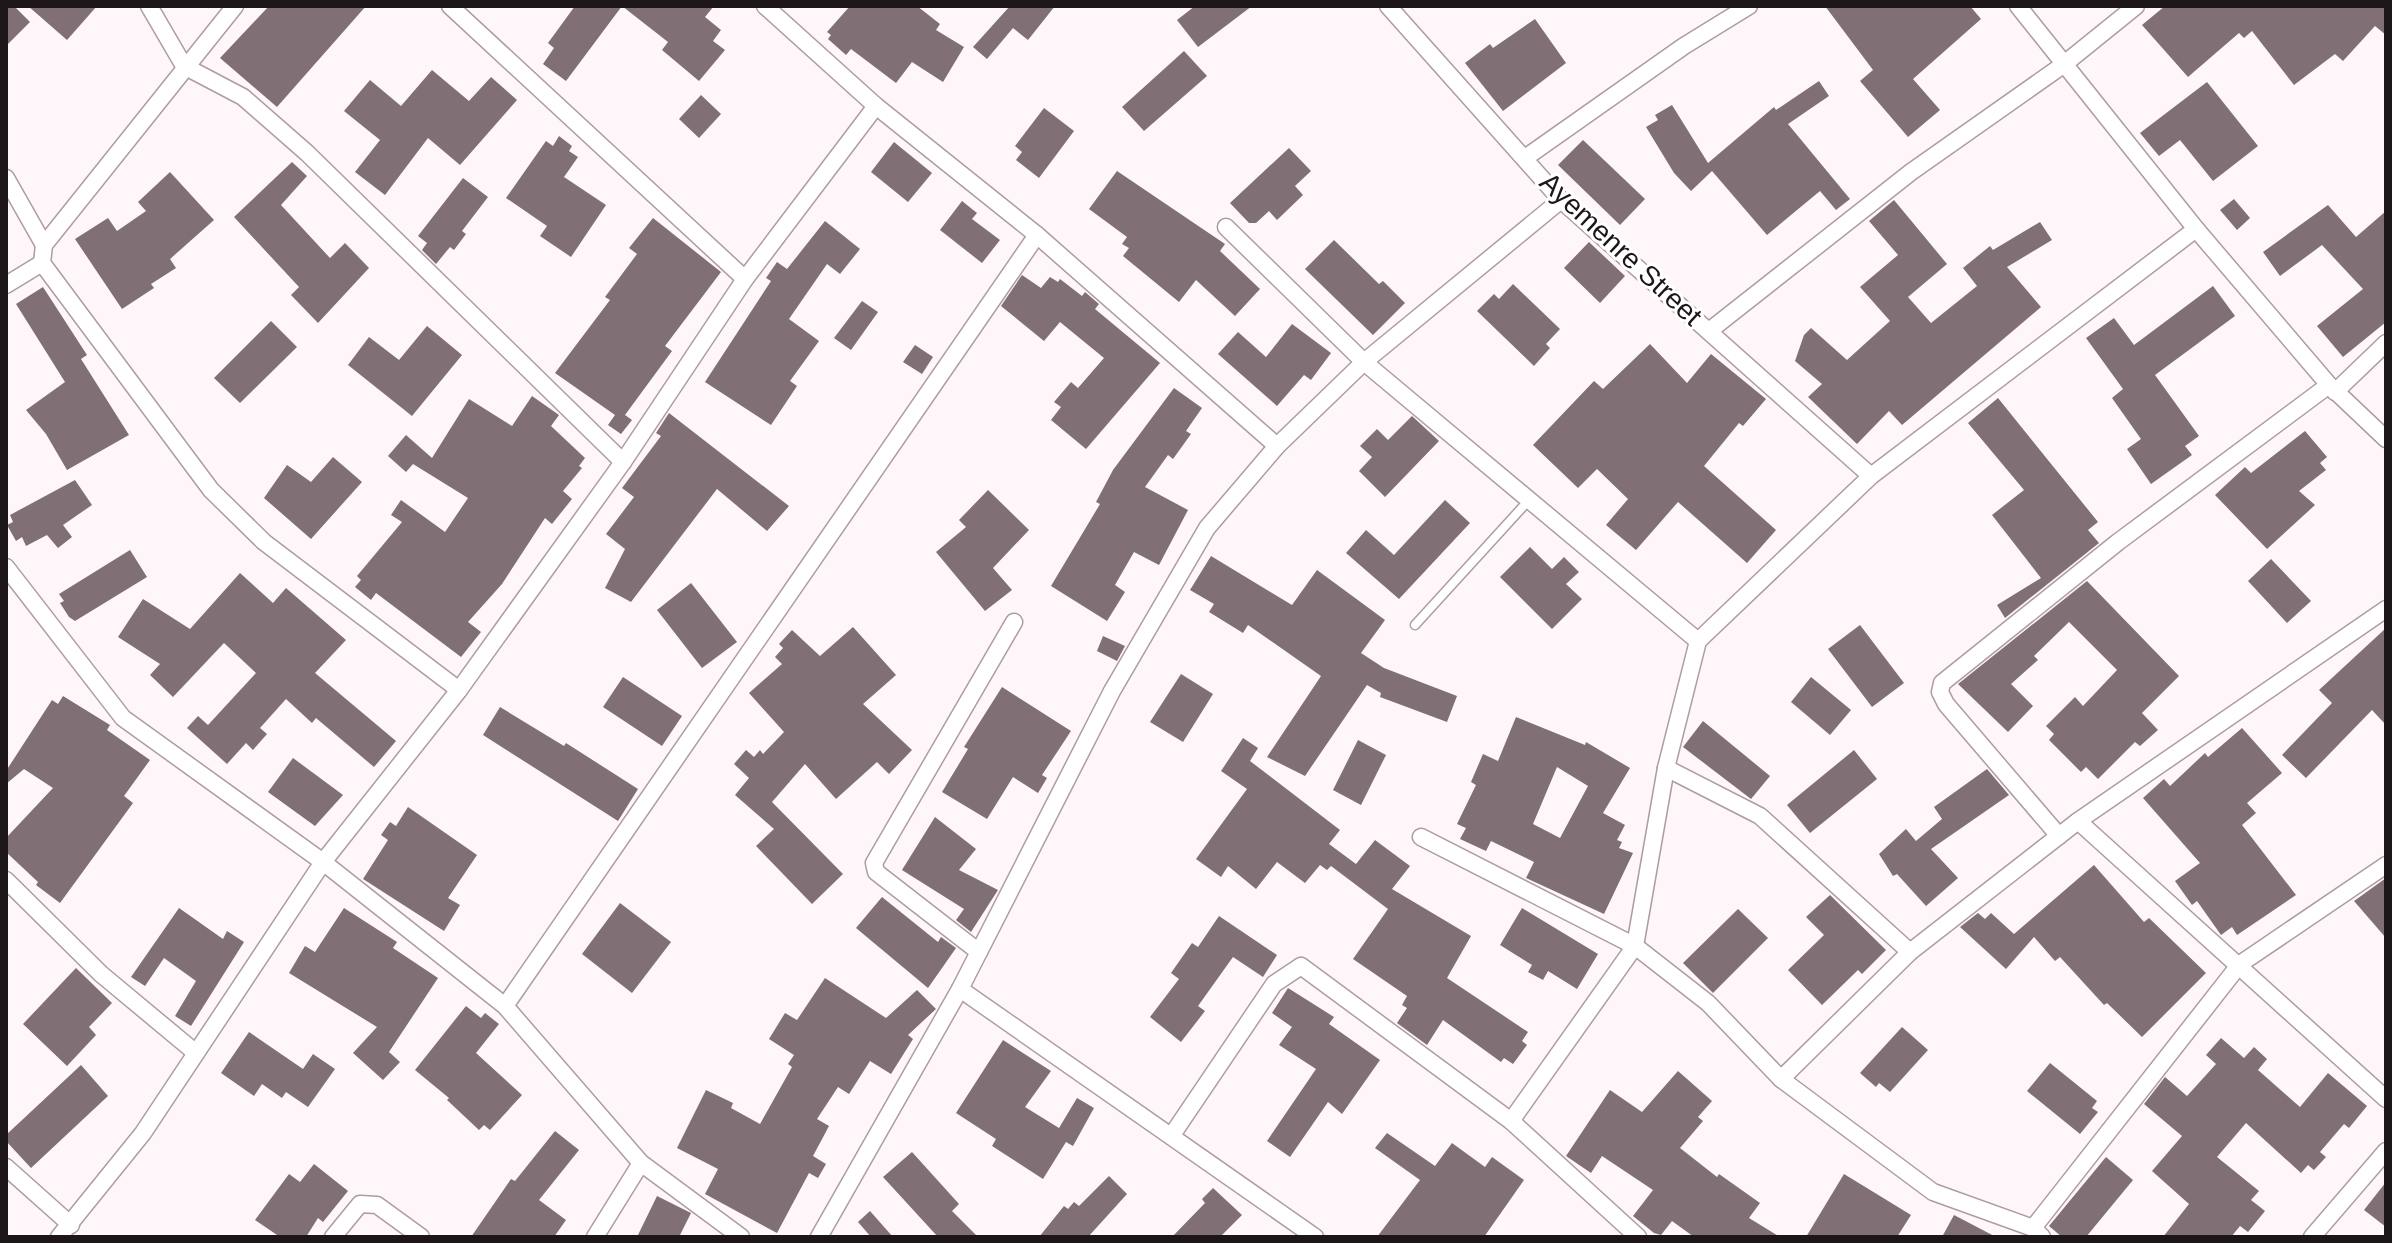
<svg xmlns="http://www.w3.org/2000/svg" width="2392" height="1243" font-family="Arial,sans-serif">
<rect width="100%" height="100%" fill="#fef6f9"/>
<!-- building -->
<g fill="#806f75" fill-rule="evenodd">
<path d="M6,6H14L30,22L6,46Z"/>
<path d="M28,6H97L67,40Z"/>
<path d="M269,6H366L277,107L220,58Z"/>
<path d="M575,6H714L705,17L721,30L713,41L725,50L699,81L662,50L668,42L622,6L566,81L543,64L554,48L548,43Z"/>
<path d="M850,6H917L940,24L936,30L964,47L943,82L912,62L896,83L851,49L846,55L828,39L831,35L827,32Z"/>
<path d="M1010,6H1055L1028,40L1013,28L987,59L973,47Z"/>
<path d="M1195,6H1252L1198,47L1177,20Z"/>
<path d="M1825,6H1970L1981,19L1913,79L1940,110L1908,137L1860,81L1873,70Z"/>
<path d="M2165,6H2386V35L2375,26L2343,61L2335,54L2294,85L2252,31L2244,38L2239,33L2188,77L2142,25Z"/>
<path d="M1535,19L1566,63L1503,111L1465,63L1490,44L1493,48Z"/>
<path d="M1184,51L1207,76L1144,131L1122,107Z"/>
<path d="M432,70L469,101L491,77L517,100L460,165L428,138L385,195L355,172L380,140L344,111L370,80L401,106Z"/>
<path d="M1819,81L1829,96L1788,124L1850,199L1836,210L1820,191L1767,235L1712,171L1691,191L1674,173L1646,127L1658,120L1655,115L1672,105L1708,163L1774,107L1776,110Z"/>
<path d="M2207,82L2258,146L2213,181L2180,140L2159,156L2140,133Z"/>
<path d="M701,95L721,114L699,138L679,119Z"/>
<path d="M1044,108L1074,131L1039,178L1016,160L1022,152L1015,146Z"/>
<path d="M559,136L572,146L569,151L578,157L564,177L606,205L571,257L540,236L547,226L506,198L546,141L553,146Z"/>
<path d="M1583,140L1645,199L1620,225L1558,165Z"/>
<path d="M894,142L932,173L908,202L871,172Z"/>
<path d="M1289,148L1311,171L1295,186L1303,195L1277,220L1269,211L1256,223H1249L1230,203Z"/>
<path d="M292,162L307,176L281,205L330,258L345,243L369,268L318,323L291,295L299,287L234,217Z"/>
<path d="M1117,171L1225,244L1220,251L1260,289L1235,316L1196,280L1179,302L1123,256L1129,248L1122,244L1127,237L1089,209Z"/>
<path d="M170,172L214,220L170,259L176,268L151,284L154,288L122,309L75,239L108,218L117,231L146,211L138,202Z"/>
<path d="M463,178L488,197L462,231L466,234L454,250L450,247L436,264L422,250L427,243L418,236Z"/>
<path d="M2234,199L2250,218L2237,230L2220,210Z"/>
<path d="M1894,200L1947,264L1908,297L1931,323L1977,286L1963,268L1990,246L1993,250L2040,222L2052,240L2007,267L2041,307L1902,425L1889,411L1857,444L1808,397L1822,384L1795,361L1804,335L1811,328L1847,360L1890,321L1860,287L1898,255L1869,221Z"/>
<path d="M962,201L977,213L972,219L1000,240L982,263L940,230Z"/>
<path d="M2328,205L2356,237L2386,211V322L2343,357L2317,326L2363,289L2322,245L2280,276L2263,252Z"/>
<path d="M653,218L721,272L665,346L672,351L625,415L632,420L621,434L608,425L615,415L555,373L610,300L605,297L637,254L629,248Z"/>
<path d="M825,221L860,249L840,274L827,264L789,319L819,341L790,381L797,386L771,425L705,382L771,281L766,278L777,262L787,269Z"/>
<path d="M1334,240L1379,284L1383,281L1405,303L1373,335L1305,269Z"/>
<path d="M1589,242L1625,276L1600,303L1564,268Z"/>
<path d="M1022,275L1041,288L1050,277L1058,282L1060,279L1082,296L1085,292L1099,304L1095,309L1160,363L1086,449L1051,420L1061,407L1054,402L1071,382L1078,388L1104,358L1060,322L1044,341L1001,306Z"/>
<path d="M1513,284L1560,329L1546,344L1550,348L1534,366L1477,311L1494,294L1499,299Z"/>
<path d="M2213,286L2235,316L2155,375L2199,436L2185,446L2192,455L2151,484L2127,449L2141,439L2112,398L2123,389L2086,338L2114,318L2134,345Z"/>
<path d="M43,287L87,355L81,359L129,435L67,470L46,434L26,410L65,382L16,304Z"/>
<path d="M862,301L878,312L851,350L834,338Z"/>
<path d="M271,321L297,347L240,403L214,378Z"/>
<path d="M1292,324L1331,353L1311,380L1304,375L1277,406L1218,354L1238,332L1266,357Z"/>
<path d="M427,326L462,355L412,416L348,365L369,337L399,360Z"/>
<path d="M1650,344L1687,383L1711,354L1766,399L1743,426L1739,423L1704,466L1776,530L1747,563L1678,502L1636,550L1606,525L1628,499L1597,469L1578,488L1533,445L1594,381L1603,389Z"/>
<path d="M915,345L933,357L922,374L903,362Z"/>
<path d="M1174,388L1202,408L1186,431L1191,434L1173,459L1168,455L1145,487L1188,510L1159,565L1134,552L1115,585L1125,592L1107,621L1051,586L1100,504L1096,502L1113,470Z"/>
<path d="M532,396L559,415L551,426L585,458L579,466L582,468L563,491L572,499L552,524L545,518L502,584L468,622L481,632L461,657L376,593L371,600L355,587L361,580L357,576L402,522L391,515L401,500L445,532L468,498L413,464L406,472L388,456L406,435L432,458L469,399L512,426Z"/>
<path d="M1998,398L2098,522L2088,530L2099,543L2005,618L1997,605L2041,578L1992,515L2024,490L1968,423Z"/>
<path d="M669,413L789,506L767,531L717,489L631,602L605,588L625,549L606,534L634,497L622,488L661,436L656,433Z"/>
<path d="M1412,416L1439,441L1385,497L1359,471L1372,457L1360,446L1377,429L1388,440Z"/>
<path d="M2305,431L2327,457L2320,463L2326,470L2299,491L2315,505L2267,549L2215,495L2245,467L2251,473Z"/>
<path d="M333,457L362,482L311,539L264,498L287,465L311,482Z"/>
<path d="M75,480L92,505L63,525L72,537L58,548L47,535L26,546L22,537L16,541L7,525L13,522L10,515Z"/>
<path d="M988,490L1029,530L993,568L1012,590L985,611L936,552L966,527L959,520Z"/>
<path d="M1445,500L1470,523L1399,599L1346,553L1366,530L1394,555Z"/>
<path d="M1530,547L1552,569L1564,557L1579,572L1566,584L1582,599L1552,629L1500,577Z"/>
<path d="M130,550L147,577L75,621L69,617L60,603L64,601L59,594Z"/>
<path d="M1211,556L1292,605L1317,570L1385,620L1361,653L1384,668L1457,696L1447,722L1380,697L1381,693L1367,685L1305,776L1267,757L1321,676L1248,625L1243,633L1209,612L1214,604L1190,590Z"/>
<path d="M2271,559L2311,601L2287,623L2248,581Z"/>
<path d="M240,573L273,603L286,588L346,640L315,673L396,741L374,767L316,718L312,723L286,699L260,728L267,734L253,750L246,743L227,764L187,728L198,716L208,725L256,673L224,643L173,697L150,675L160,664L118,637L143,599L190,629Z"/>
<path d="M2087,581L2179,676L2142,713L2158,730L2140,746L2135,742L2098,779L2086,767L2081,772L2049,740L2054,734L2046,726L2075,697L2083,706L2117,670L2069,622L2034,656L2038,660L2011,684L2033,706L2008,732L1958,684Z"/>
<path d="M691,583L737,642L702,668L657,610Z"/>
<path d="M1860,625L1904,683L1872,707L1828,649Z"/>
<path d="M853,627L896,675L863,704L912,750L889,774L877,762L836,799L805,764L772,802L843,874L812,904L756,846L774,829L735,795L749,778L734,764L746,750L754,757L760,750L763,754L784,732L749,693L782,664L775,657L783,648L779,644L792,630L820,656Z"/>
<path d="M2386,628V725L2372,710L2306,778L2282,755L2332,703L2319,690Z"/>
<path d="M1103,636L1125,646L1117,661L1097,651Z"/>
<path d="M1181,674L1213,694L1183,742L1150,722Z"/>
<path d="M623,677L682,716L662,746L603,707Z"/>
<path d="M1811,677L1851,710L1830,735L1791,702Z"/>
<path d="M1002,687L1071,731L1042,775L1047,778L1038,793L1013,777L987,819L942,792L968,749L964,747Z"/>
<path d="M63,696L110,725L107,730L150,760L124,796L133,803L60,903L36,885L38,882L6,852V838L53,788L24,769L6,784V771L52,700L58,704Z"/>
<path d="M500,707L564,746L566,743L638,789L618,821L483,735Z"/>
<path d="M1516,717L1585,745L1586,742L1630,768L1603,813L1625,825L1617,840L1622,842L1619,848L1633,853L1604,914L1526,878L1534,862L1491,841L1486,851L1460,839L1466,828L1457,824L1476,785L1471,782L1483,754L1498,761ZM1557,767L1588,786L1560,838L1533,824Z"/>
<path d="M1703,721L1770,776L1751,799L1683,747Z"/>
<path d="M2242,728L2282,773L2247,803L2256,813L2242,825L2296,895L2237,935L2232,927L2221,935L2197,901L2192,905L2175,881L2200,863L2143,798L2164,779L2170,786L2205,753L2208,757Z"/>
<path d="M1243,738L1258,748L1250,761L1340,830L1329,844L1356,864L1375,840L1410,866L1392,889L1471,936L1447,978L1528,1032L1522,1041L1527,1045L1513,1064L1504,1058L1501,1062L1443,1020L1427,1045L1397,1023L1407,1008L1402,1005L1407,996L1353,959L1388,909L1331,866L1327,870L1320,865L1305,883L1277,862L1256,889L1228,866L1221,877L1196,859L1247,789L1221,771Z"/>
<path d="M1358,740L1386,755L1361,805L1333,790Z"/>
<path d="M1854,750L1877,779L1810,833L1787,805Z"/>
<path d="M293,758L343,795L315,826L268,792Z"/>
<path d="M1987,769L2009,795L1931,849L1958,878L1926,906L1897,874L1893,876L1879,854L1906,829L1916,841L1942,819L1934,807Z"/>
<path d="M408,807L477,855L448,898L460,905L444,931L363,879L388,840L381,835L390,822L396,826Z"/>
<path d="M935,817L976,849L959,870L998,890L971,932L956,920L964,909L902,870Z"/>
<path d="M2094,865L2144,922L2149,918L2206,973L2142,1037L2107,1003L2104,1005L2060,957L2055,961L2034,937L2006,969L1960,927L1978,913L1985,919L1991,913L2014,934Z"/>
<path d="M2386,878V938L2354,901Z"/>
<path d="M1830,895L1886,950L1862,974L1858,970L1822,1005L1788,970L1824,935L1806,917Z"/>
<path d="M882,897L938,942L941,937L956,948L928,988L856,928Z"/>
<path d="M620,903L671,942L632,993L582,954Z"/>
<path d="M179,908L223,939L227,931L244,942L191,1026L175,1016L196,981L164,958L145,986L131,977Z"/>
<path d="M344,908L397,942L393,948L438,978L389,1052L400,1062L383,1080L353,1053L377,1027L289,973L305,946L315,952Z"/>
<path d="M1522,908L1598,954L1577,989L1548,971L1543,980L1528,972L1532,965L1500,945Z"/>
<path d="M1738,909L1768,938L1713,993L1683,963Z"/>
<path d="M1219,916L1277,955L1263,977L1233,957L1198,1006L1205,1011L1181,1042L1150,1017L1179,979L1171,973L1192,943L1198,947Z"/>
<path d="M76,968L112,1003L89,1027L96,1035L67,1066L23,1024Z"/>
<path d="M825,978L886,1018L917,990L936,1009L908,1035L913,1039L891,1074L870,1061L849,1094L838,1087L817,1119L829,1126L813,1156L826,1164L818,1178L809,1173L777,1233L705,1194L718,1169L677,1148L706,1090L733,1103L731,1108L760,1124L792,1067L788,1064L794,1055L769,1039L785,1013L797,1020Z"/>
<path d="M1288,988L1334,1017L1329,1024L1380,1060L1342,1114L1328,1102L1290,1157L1267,1141L1316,1069L1279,1045L1292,1027L1272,1013Z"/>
<path d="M466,1006L481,1018L485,1013L499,1024L476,1053L522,1095L490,1130L484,1125L479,1130L447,1100L449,1098L415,1070Z"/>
<path d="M1902,1027L1928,1050L1890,1092L1879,1083L1876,1087L1860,1073Z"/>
<path d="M249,1032L303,1069L313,1054L335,1069L308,1107L286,1092L282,1098L262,1084L254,1096L221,1073Z"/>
<path d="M2221,1038L2244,1058L2254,1047L2267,1059L2258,1070L2300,1107L2328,1073L2367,1106L2349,1128L2344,1124L2320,1152L2326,1157L2314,1170L2308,1165L2301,1173L2246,1123L2217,1157L2259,1191L2251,1200L2265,1211L2248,1232L2240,1226L2231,1237H2163L2189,1204L2152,1171L2182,1136L2144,1104L2165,1077L2187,1096L2216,1064L2206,1055Z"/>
<path d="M1003,1040L1051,1071L1025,1107L1059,1128L1077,1098L1094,1108L1073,1146L1066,1142L1043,1179L992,1146L996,1139L956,1113Z"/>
<path d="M2050,1063L2097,1101L2092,1108L2098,1112L2080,1134L2027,1091Z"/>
<path d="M81,1065L108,1096L31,1168L6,1141V1135Z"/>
<path d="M1678,1071L1712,1101L1698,1117L1703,1121L1680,1148L1717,1177L1719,1174L1760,1203L1749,1218L1780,1237H1694L1672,1221L1661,1235L1654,1233L1633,1216L1653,1190L1602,1156L1591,1173L1566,1156L1610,1090L1642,1112Z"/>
<path d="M555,1131L579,1150L539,1200L566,1220L554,1237H471L511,1179L515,1181Z"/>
<path d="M1387,1133L1435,1166L1452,1143L1485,1167L1492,1157L1524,1180L1484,1237H1377L1420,1180L1375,1148Z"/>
<path d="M912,1152L959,1204L952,1211L978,1237H938L883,1177Z"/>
<path d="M2106,1157L2133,1180L2086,1237H2062L2049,1226Z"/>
<path d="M314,1164L348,1191L323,1222L318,1218L306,1237H280L255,1220L289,1174L300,1182Z"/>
<path d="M1844,1174L1911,1215L1897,1237H1806Z"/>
<path d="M1109,1176L1127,1194L1088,1237H1039L1064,1206L1068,1209L1074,1202L1079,1206Z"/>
<path d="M2386,1182V1227L2364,1210Z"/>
<path d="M1213,1188L1242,1215L1220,1237H1172L1205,1203L1202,1199Z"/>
<path d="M657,1196L691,1213L679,1237H637Z"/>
<path d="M870,1211L893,1237H871L858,1222Z"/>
<path d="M1954,1215L1996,1237H1942Z"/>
</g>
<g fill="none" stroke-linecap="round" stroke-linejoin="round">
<defs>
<path id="lane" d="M1415,625L1529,500"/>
<g id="street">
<path d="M149,6L184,66L243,97L307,153L623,462"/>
<path d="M450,6L745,279"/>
<path d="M765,6L876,106L1037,235L1277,446"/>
<path d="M1388,6L1561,200L1871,476"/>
<path d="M2018,6L2196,229L2329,385L2386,439"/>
<path d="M1525,158L1684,46L1749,6"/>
<path d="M6,178L44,245"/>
<path d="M1226,227L1364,362L1698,641"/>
<path d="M42,263L211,490L264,542L459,690"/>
<path d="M6,285L42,263L44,245L235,6"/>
<path d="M1709,331L1911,172L2063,65L2136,6"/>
<path d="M2335,392L2386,343"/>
<path d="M6,567L123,718L323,862L505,1006L641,1163L741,1237"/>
<path d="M1666,768L1760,816L1910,952"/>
<path d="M2078,821L2386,1099"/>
<path d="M2059,836L1946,704L1940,692L1942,683L2118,542L2329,385"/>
<path d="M1421,837L1635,946L1708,1003L1781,1079L1933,1192L2033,1228L2042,1237"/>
<path d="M6,880L101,974L196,1053"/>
<path d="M979,952L876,872L874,863L1014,622"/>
<path d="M960,989L1315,1237"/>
<path d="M505,1006L1037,235"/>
<path d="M1781,1079L1910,952L2078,821L2386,609"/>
<path d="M1511,1121L1635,946L1666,768L1698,641L1871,476L2196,229"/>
<path d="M1172,1135L1274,984L1301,966L1511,1121L1638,1237"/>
<path d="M6,1167L71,1225"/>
<path d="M2033,1228L2240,964L2386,865"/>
<path d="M59,1237L143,1133L323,862L459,690L623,462L745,279L876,106"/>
<path d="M333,1237L360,1204L377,1205L421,1237"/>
<path d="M595,1237L641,1163"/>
<path d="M819,1237L960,989L1112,691L1207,528L1277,446L1364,362L1561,200"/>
<path d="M2312,1237L2386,1151"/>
</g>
</defs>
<!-- lane casing -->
<use href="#lane" stroke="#ae9ca3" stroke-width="11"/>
<!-- street casing -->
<use href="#street" stroke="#ae9ca3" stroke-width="19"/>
<!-- lane -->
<use href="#lane" stroke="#fff" stroke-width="8"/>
<!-- street -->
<use href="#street" stroke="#fff" stroke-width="16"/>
</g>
<g text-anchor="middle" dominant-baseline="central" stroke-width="6" stroke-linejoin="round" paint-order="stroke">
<!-- street labels -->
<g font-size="28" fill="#1d1619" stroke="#fff">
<text transform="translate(1621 249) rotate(43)">Ayemenre Street</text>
</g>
</g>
<!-- border -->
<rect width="2392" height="1243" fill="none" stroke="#1d1619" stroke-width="16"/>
</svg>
